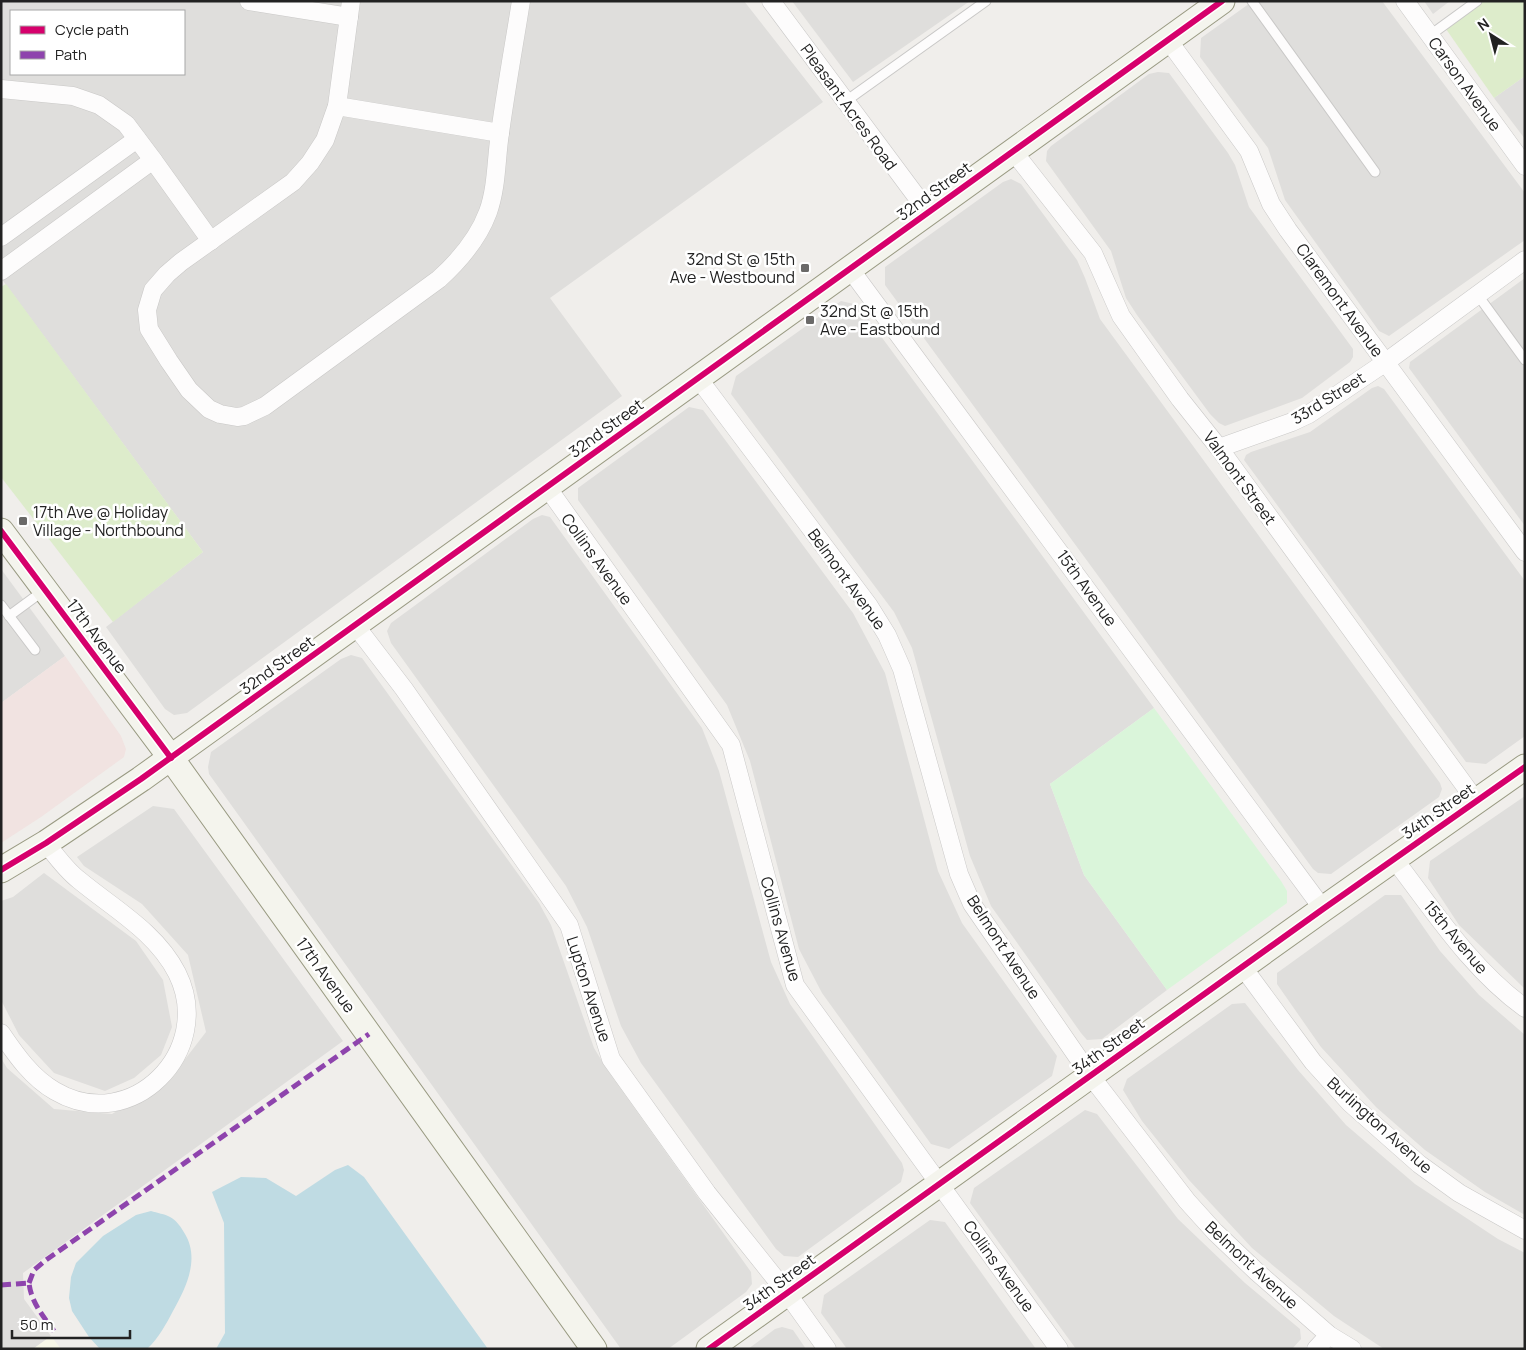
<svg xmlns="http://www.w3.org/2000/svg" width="1526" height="1350" font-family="Manrope,sans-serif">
<rect width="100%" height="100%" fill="#f0eeeb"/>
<!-- residential -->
<g fill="#dfdedc" fill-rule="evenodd">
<path d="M1,1H744L823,102L550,298L622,396L187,713L174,715L165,709L106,627L203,552L1,278ZM11,11H184V74H11Z"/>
<path d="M792,1H970L853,82Z"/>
<path d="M1253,1H1382L1525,193V240L1389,336L1379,331L1285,200L1268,148L1200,57L1201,38Z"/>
<path d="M1424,1H1450L1433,14Z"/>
<path d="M1158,72L1169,73L1228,153L1235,165L1249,207L1353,349V357L1350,362L1302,398L1225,426L1219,423L1210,414L1137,315L1126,298L1111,251L1046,161L1047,151L1051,146L1149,74Z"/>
<path d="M1525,76V139L1494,98Z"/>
<path d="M1011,179L1021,184L1077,260L1085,278L1100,319L1440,783L1442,789L1439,797L1331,874L1318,873L1313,869L885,285V267L1003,182Z"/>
<path d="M1525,278V526L1409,368L1410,362Z"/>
<path d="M841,301L858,305L1154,708L1050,784L1084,875L1167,990L1102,1039L1087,1040L1081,1033L991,906L970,856L912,648L894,612L731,394L736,376Z"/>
<path d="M1378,386L1384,389L1525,581V736L1486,764L1466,762L1244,460L1246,455L1251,452L1310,432L1372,388Z"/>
<path d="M689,407L703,410L853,613L885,673L938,871L962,923L1057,1056L1052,1076L949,1149L931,1144L822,993L799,949L750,761L727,705L578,500V488Z"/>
<path d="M542,515L550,517L702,728L719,771L771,962L790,1004L902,1163L904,1170L901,1182L798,1257L784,1256L776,1249L641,1063L621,1026L587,927L566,886L391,643L387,631L391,623L533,519Z"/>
<path d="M1,569L65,656L1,703Z"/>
<path d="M351,655L362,658L539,903L551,925L594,1048L608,1071L751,1272L752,1284L746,1292L668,1349H621L209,774L208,767L211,752L341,659Z"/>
<path d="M1525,796V989L1459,925L1428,878L1430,861Z"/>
<path d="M153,806L174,809L343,1041L23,1273L24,1299L51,1336L33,1349H1V1058L7,1068L54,1109L112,1114L169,1080L206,1032L188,955L142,904L84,866L77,857Z"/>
<path d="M44,873L136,941L163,980L172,1027L161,1055L134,1078L105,1091L54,1073L19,1035L1,1000V901L13,897Z"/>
<path d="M1385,895H1401L1440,951L1479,995L1525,1035V1215L1485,1192L1425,1150L1376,1107L1321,1047L1277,984V973Z"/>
<path d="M1245,1003L1298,1070L1346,1125L1415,1184L1498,1239L1525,1253V1349H1384L1334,1316L1252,1248L1189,1180L1142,1121L1123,1090L1127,1079L1232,1004Z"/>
<path d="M1085,1110L1097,1114L1178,1219L1245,1283L1300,1329L1301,1339L1292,1349H1076L970,1203L974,1188Z"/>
<path d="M930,1220L945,1222L1036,1349H847L821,1313L824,1295Z"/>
<path d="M782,1327L793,1330L806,1349H748L775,1329Z"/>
</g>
<!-- commercial -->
<path fill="#f1e3e1" d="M65,656L121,736L126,749L124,757L41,817L1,843V703Z"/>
<!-- education -->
<path fill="#f8f7e8" d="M51,1336L61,1349H33Z"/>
<!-- grass -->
<g fill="#ddeccb">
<path d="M1484,1H1525V76L1494,98L1446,29Z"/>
<path d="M6,284L203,552L113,622L1,477V287Z"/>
</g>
<!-- park -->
<path fill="#daf5da" d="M1154,708L1281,881L1287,891V903L1167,990L1084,875L1050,784Z"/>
<!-- water -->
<g fill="#bfdbe3">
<path d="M348,1165L364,1177L488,1349H216L225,1333L224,1223L212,1192L241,1177L266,1178L296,1196L335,1170Z"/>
<path d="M151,1211C157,1213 165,1214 170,1217C177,1221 181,1227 185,1234C200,1259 186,1288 173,1311C166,1324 159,1338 147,1349H100L89,1337L72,1311L69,1298L71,1277L76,1263L103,1236L136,1215Z"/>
</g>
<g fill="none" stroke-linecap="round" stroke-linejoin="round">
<defs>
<g id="lane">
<path d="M1252,1L1375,172"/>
<path d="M1429,36L1477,1"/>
<path d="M846,101L986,1"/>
<path d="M1477,294L1525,360"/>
<path d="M1,605L35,650"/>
<path d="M9,616L43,591"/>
</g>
<g id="street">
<path d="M249,1L349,17"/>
<path d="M351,1L337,106L325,140L310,163L293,182L181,262L167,274L153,290L147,310L149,329L169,361L189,390L209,409L220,414L237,417L244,416L265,406L439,279C460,260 478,239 488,212C497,187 496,159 500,133C506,89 514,45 521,1"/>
<path d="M771,1L928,212"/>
<path d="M1405,1L1525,166"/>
<path d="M1168,40L1249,151L1271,204L1288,230L1525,552"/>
<path d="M1,89L73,96L99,105L126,124L153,160L211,241"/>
<path d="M337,106L500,133"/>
<path d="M1013,151L1093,253L1121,316L1180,399L1219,448L1476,801"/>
<path d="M1,237L137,139"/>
<path d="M850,269L1323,909"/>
<path d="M1,271L153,160"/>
<path d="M698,378L869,606L887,635L902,669L959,874L972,904L1090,1075L1187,1201L1215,1232L1257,1272L1329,1335L1352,1349"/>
<path d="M1219,448L1292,422L1309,414L1386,362L1525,260"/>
<path d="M547,487L731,745L795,985L1059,1349"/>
<path d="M355,625L404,689L569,925L611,1059L707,1193L787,1293L827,1349"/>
<path d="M1394,859C1434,911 1471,969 1525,1008"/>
<path d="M1242,966L1313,1062L1350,1103L1419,1164L1459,1193L1525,1230"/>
<path d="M1,1033C16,1055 32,1078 55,1091C131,1136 216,1051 177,973C156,932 114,909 79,880C66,870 56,856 46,843"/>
<path d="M1316,1349L1329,1335"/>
</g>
<g id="secondary">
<path d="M1,531L171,758L594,1349"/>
<path d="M1,870L46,843L141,779L1222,1"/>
<path d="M709,1349L1323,909L1525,767"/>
</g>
</defs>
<!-- lane casing -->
<use href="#lane" stroke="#c9c8c7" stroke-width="11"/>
<!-- street casing -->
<use href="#street" stroke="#c9c8c7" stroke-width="19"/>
<!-- secondary casing -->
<use href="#secondary" stroke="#999a82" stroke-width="27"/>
<!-- lane -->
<use href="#lane" stroke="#fdfcfc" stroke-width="9"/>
<!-- street -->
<use href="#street" stroke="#fdfcfc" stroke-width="18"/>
<!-- secondary -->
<use href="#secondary" stroke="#f4f4ed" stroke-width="25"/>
<!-- quiet -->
<g stroke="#8e44ad" stroke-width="5" stroke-dasharray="10 5" stroke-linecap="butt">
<path d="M29,1283L34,1270L46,1260L369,1034"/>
<path d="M1,1285L29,1283C31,1302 43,1316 54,1331"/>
</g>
<defs>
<g id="cycleway">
<path d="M1,531L171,758"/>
<path d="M1,870L46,843L141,779L1222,1"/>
<path d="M709,1349L1323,909L1525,767"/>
</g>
</defs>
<!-- cycleway casing -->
<use href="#cycleway" stroke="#fff" stroke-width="9"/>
<!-- cycleway -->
<use href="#cycleway" stroke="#d6006c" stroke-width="6"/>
</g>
<!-- markers -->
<g fill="#6a6968" stroke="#fff" stroke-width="2">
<rect x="800" y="263" width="10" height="10" rx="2.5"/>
<rect x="805" y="315" width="10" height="10" rx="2.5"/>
<rect x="18" y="516" width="10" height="10" rx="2.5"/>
</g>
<g text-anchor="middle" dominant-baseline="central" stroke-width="5" stroke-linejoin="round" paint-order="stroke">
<!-- street labels -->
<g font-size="16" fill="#222" stroke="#fff">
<text transform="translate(1465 84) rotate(54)">Carson Avenue</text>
<text transform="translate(849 107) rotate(54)">Pleasant Acres Road</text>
<text transform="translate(934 191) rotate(-36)">32nd Street</text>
<text transform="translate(1340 300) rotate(54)">Claremont Avenue</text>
<text transform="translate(1328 398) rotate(-32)">33rd Street</text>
<text transform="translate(606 428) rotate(-36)">32nd Street</text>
<text transform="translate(1240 478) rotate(54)">Valmont Street</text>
<text transform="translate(597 559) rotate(54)">Collins Avenue</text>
<text transform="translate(847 579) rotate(54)">Belmont Avenue</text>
<text transform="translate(1087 588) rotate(54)">15th Avenue</text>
<text transform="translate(97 636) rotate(53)">17th Avenue</text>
<text transform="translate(277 665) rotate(-36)">32nd Street</text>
<text transform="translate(1438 811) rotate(-35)">34th Street</text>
<text transform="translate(781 929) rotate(74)">Collins Avenue</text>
<text transform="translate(1456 937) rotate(50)">15th Avenue</text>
<text transform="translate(1004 947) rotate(57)">Belmont Avenue</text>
<text transform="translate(326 975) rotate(54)">17th Avenue</text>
<text transform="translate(589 989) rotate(72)">Lupton Avenue</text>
<text transform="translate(1108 1046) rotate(-36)">34th Street</text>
<text transform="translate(1380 1125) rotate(42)">Burlington Avenue</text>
<text transform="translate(1252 1265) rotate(43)">Belmont Avenue</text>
<text transform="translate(999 1266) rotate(54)">Collins Avenue</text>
<text transform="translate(779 1282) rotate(-36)">34th Street</text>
</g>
<!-- poi labels -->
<g font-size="16" fill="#222" stroke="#fff" text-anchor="start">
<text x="795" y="259" text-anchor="end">32nd St @ 15th<tspan x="795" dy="18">Ave - Westbound</tspan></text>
<text x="820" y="311">32nd St @ 15th<tspan x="820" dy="18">Ave - Eastbound</tspan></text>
<text x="33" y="512">17th Ave @ Holiday<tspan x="33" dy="18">Village - Northbound</tspan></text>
</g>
</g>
<!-- border -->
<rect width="1526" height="1350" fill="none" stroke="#222222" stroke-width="5"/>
<!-- legend -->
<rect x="10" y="10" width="175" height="65" fill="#ffffff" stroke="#a7a7a7"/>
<rect x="20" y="26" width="25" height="8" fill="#d6006c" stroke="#a7a7a7"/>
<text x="55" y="35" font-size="15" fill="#222222">Cycle path</text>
<rect x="20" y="51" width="25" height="8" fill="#8e44ad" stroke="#a7a7a7"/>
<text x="55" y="60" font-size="15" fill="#222222">Path</text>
<!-- north arrow -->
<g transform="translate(1491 35) rotate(324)" stroke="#ffffff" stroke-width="4" paint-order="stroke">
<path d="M0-4L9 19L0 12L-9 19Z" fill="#222222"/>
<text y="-8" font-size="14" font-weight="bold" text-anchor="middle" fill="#222222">N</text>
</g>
<!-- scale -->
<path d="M12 1330v8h118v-8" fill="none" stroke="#222222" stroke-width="2.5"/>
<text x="20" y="1330" font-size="15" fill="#222222" stroke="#ffffff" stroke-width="4" paint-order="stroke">50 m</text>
</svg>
